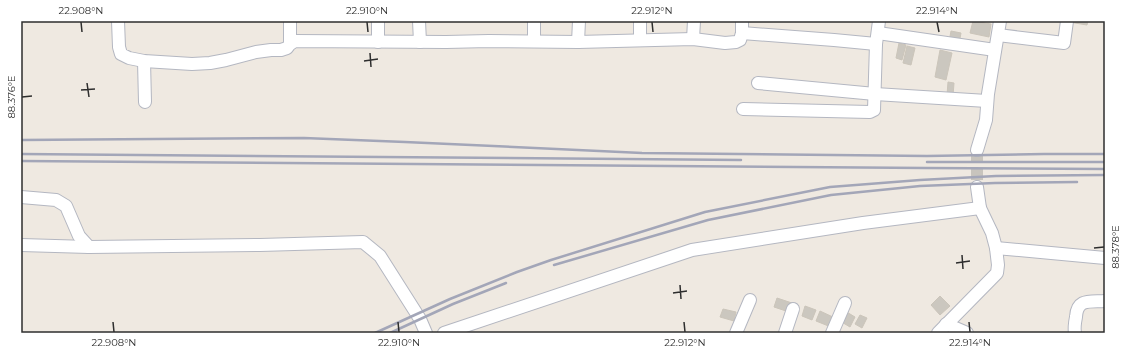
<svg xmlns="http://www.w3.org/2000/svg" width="1126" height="354" font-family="Montserrat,sans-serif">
<rect width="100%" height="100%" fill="#efe9e1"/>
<!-- building -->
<g fill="#cbc7bf" stroke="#cbc5ba">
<path d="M973,21L991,24L989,37L970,33Z"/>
<path d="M1069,21H1088L1087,25L1069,22Z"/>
<path d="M951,31L961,33L959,44L949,42Z"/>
<path d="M899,43L906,45L902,60L896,58Z"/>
<path d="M907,46L915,48L911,65L903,63Z"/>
<path d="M940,50L952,53L946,80L935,77Z"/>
<path d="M948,82L954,83L953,96L947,95Z"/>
<path d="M940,296L950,306L940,315L931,305Z"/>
<path d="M777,298L792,303L789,312L774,307Z"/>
<path d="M805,306L816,310L812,320L802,316Z"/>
<path d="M723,309L736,312L734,321L720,317Z"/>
<path d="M820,311L835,318L831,327L816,321Z"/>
<path d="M845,311L855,317L850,327L840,321Z"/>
<path d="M860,315L867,318L862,328L855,324Z"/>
</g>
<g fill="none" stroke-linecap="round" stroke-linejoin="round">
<!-- minor-tunnel -->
<path stroke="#c8c4bd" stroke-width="12" stroke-dasharray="12 6" stroke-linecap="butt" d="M977,150V187"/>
<defs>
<g id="minor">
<path d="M118,21L119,47L121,54L129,58L144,61L192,64L210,63L226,60L256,52L271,50H281L287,48L290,44L295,41L446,42L489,41L578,42L693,39L725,43L736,42L740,40L742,33V21"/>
<path d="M290,21V44"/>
<path d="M378,21V42"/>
<path d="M419,21L420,42"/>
<path d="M742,33L834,40L876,44"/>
<path d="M878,33L995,50"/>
<path d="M998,35L1064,43L1067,21"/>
<path d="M693,39L694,21"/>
<path d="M640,40V21"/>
<path d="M534,41V21"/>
<path d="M578,42L579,21"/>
<path d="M144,61L145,102"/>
<path d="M758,83L875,94L987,101"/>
<path d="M743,109L870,112L874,110L876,44L879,21"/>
<path d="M977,150L986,120L988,94L1000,21"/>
<path d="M21,197L56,200L66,206L79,236L89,247L260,245L363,242L380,256L420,319L426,333"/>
<path d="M21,245L89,247"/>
<path d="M996,248L1105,258"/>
<path d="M946,324L967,333"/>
<path d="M444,333L692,250L863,223L980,208"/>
<path d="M736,333L750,300"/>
<path d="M785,333L793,309"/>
<path d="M832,333L845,303"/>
<path d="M938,333L997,273L998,265L996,248L992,233L980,208L977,187"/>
<path d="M1075,333C1074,328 1075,322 1076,317C1077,298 1090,302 1105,301"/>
</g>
</defs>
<!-- minor casing -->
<use href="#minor" stroke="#b4b7c1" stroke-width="14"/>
<!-- minor -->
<use href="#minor" stroke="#fff" stroke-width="12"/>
<!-- rail -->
<g stroke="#a3a6b8" stroke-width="2.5">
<path d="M21,140L304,138L405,142L642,153L927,156L1044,154H1105"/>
<path d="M21,154L741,160"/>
<path d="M21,161L926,168L1105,169"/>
<path d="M927,162H1105"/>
<path d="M554,265L708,220L831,195L920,186L995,183L1077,182"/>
<path d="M375,333L450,299L517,272L551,260L705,212L830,187L920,180L996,176L1105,175"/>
<path d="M390,333L453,304L506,283"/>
</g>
</g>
<!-- ticks -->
<path fill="none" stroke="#2e2e2e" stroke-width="1.5" d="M81,22L82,32M367,22L368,32M652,22L653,32M937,22L939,32M370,53L371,67M364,61L378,59M87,83L89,97M81,90L95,89M22,97L32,96M1094,248L1104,247M962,255L963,269M956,263L970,261M680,285L681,299M673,293L687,291M113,322L114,332M398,322L399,332M684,322L685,332M969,322L970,332"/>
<!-- border -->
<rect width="1126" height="354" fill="none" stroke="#ffffff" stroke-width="44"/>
<rect x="22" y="22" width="1082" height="310" fill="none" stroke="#2e2e2e" stroke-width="1.5"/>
<g font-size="10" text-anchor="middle" fill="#2e2e2e">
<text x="81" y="14">22.908°N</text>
<text x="367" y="14">22.910°N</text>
<text x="652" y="14">22.912°N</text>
<text x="937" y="14">22.914°N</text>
<text transform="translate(11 97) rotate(-90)" y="4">88.376°E</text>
<text transform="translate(1115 247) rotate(-90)" y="4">88.378°E</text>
<text x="114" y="346">22.908°N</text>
<text x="399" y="346">22.910°N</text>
<text x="685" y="346">22.912°N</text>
<text x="970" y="346">22.914°N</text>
</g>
</svg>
